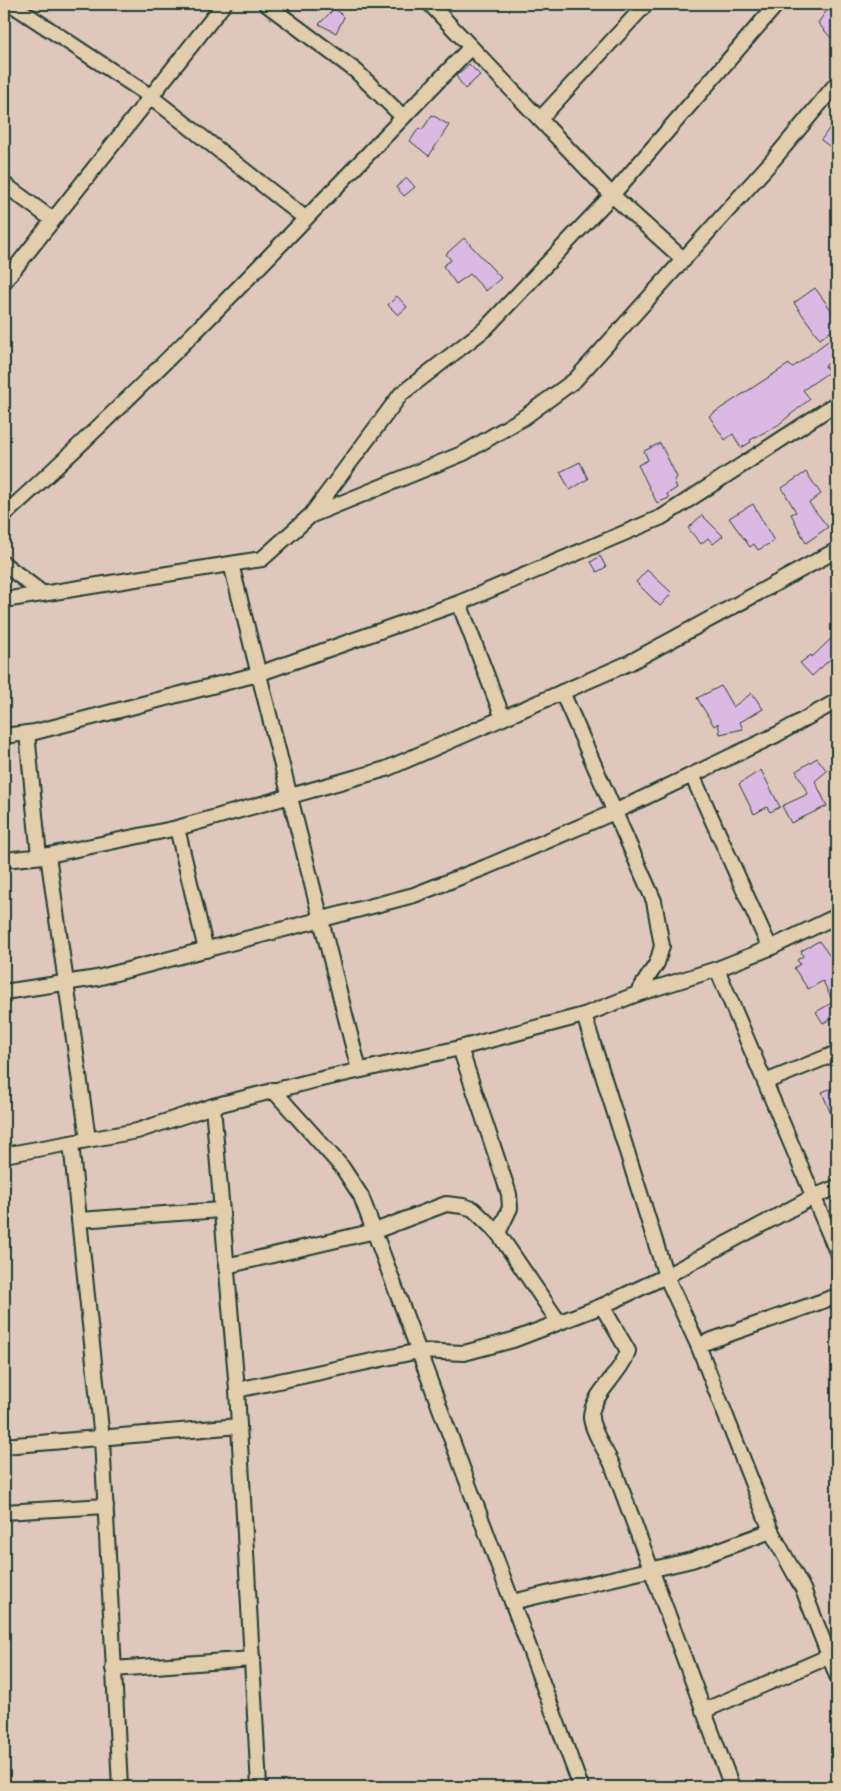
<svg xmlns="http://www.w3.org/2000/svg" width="841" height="1791" font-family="Dekko,sans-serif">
<rect width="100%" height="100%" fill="#e0c7bc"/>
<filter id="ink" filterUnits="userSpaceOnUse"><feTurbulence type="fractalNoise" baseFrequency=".02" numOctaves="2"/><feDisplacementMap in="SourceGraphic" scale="10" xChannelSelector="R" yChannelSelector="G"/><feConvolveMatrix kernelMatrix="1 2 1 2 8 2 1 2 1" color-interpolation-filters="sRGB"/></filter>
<g filter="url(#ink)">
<!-- building -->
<g fill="#dcb9e3" stroke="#1f3d34">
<path d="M831,4H837V33L831,38L818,23Z"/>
<path d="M335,8L344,17L336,33L319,24Z"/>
<path d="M469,64L480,75L465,89L456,76Z"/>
<path d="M432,115L449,125L429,156L410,141L419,128L422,130Z"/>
<path d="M831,126L837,131V152L821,140Z"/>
<path d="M407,178L415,187L404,196L396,187Z"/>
<path d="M464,238L501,278L486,291L470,274L456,284L443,266L451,260L446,254Z"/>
<path d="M815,288L837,318V327L820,339L794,303Z"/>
<path d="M397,296L407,307L398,315L388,305Z"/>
<path d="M832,338L837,345V357L825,366L829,372L803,390L810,399L778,425L750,440L751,442L741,448L733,434L725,440L709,416L789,364L792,368Z"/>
<path d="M660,443L677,477L674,481L677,488L667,494L669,498L657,503L638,465L648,460L644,451Z"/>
<path d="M580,462L588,479L570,490L560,472Z"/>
<path d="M806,472L821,494L809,503L828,527L806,543L791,514L796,512L782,488Z"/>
<path d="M753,504L774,541L758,550L754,544L750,547L729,518Z"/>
<path d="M702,515L723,536L713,544L708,538L701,544L688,528Z"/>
<path d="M600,556L606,567L597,572L591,562Z"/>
<path d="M647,570L672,593L660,606L636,582Z"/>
<path d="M837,633V653L812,676L800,663L811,655L812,657Z"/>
<path d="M721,686L733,707L752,693L763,709L740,722L743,729L720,734L718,723L714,726L697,698Z"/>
<path d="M817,758L827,771L815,781L827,806L791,823L782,806L808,794L796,771Z"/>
<path d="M761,770L780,807L770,812L767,807L754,814L739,784Z"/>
<path d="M819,941L837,966V1016L823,1023L816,1012L833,1002L823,981L808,989L794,968L800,964L797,960L803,956L801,951Z"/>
<path d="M837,1086V1129L822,1092Z"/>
</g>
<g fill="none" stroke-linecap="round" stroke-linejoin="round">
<defs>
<g id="street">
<path d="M11,4L150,96L305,218"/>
<path d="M266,4L356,71L403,117"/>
<path d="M430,4L612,195L684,260"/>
<path d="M540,119L646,4"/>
<path d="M4,184L53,220"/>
<path d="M4,282L224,4"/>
<path d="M4,515C167,368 317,206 470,48"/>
<path d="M312,515L464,453L523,418L575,380L773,160L837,83"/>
<path d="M4,564L42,593"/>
<path d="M231,564L359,1070"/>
<path d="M4,600L262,559L311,515L401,394L485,329L612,195L777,4"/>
<path d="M459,603L503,718"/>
<path d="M562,692L654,901L662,946L657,963L637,994"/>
<path d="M27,733L39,856"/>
<path d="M4,736L35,732L258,674L459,603L662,517L837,403"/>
<path d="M692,775L770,948"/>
<path d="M177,828L206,950"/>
<path d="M48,855L88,1139"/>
<path d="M4,860L44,856L177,828L386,769L629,663L837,550"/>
<path d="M717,969L837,1252"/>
<path d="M4,992L97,978L414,895L486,867L612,813L776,735L837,701"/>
<path d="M584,1015L666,1276L698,1345L771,1531L803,1589L837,1676"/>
<path d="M460,1048L509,1194L510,1208L498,1233"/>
<path d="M765,1082L837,1053"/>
<path d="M273,1090L342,1167L361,1196L581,1787"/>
<path d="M213,1106L237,1390L259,1787"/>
<path d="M71,1143L102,1439L120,1787"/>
<path d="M4,1155L137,1131L213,1106L308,1082L460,1048L584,1015L637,994L717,969L770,948L837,916"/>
<path d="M79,1220L221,1210"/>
<path d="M226,1266L375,1231L446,1204L463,1206L473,1209L498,1233L558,1321"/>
<path d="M602,1306L628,1351C621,1374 590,1396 591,1418C592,1430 606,1452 612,1464L732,1787"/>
<path d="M698,1345L837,1296"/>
<path d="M237,1390L419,1351L464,1353L513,1340L602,1306L666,1276L813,1197L837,1187"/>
<path d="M4,1446L239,1426"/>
<path d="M4,1512L106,1506"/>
<path d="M512,1602L692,1560L771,1531"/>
<path d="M113,1669L253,1659"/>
<path d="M703,1711L837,1653"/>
</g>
</defs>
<!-- street casing -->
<use href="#street" stroke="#1f3d34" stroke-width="18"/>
<!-- street -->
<use href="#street" stroke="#e2cdac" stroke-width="14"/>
</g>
</g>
<!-- margin -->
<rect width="841" height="1791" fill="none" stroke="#e2cdac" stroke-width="20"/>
<rect x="10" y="10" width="821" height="1771" fill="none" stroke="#1f3d34" stroke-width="2" filter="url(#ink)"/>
</svg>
